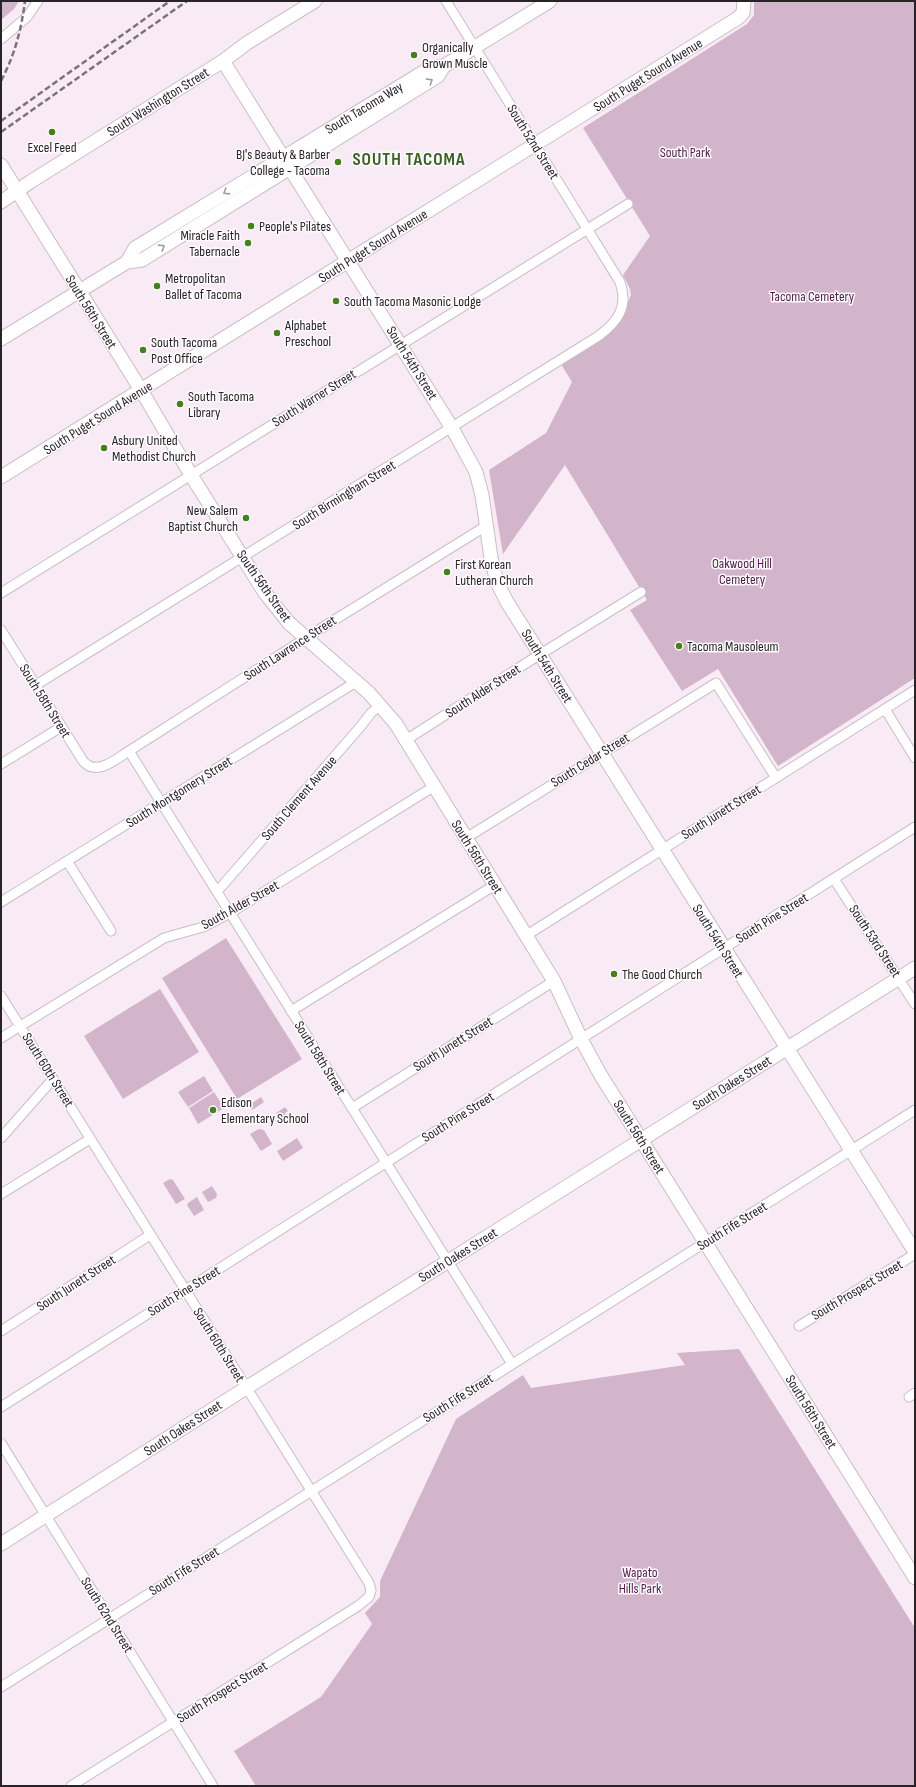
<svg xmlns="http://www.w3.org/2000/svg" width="916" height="1787" font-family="'Sofia Sans Condensed',sans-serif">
<rect width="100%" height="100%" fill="#f9ebf6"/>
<!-- green -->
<g fill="#d2b4cb">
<path d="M1,1H19L14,9L1,20Z"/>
<path d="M754,1H915V678L778,766L718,669L682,691L630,610L647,600L565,465L503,554L489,470L546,433L572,382L561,364L624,312L631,295L630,289L623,275L650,236L583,128L747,24L754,15Z"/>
<path d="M226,938L302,1059L237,1099L162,978Z"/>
<path d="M160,989L199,1052L123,1099L84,1036Z"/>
<path d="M204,1076L213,1091L188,1107L178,1092Z"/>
<path d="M214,1092L224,1108L198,1124L189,1108Z"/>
<path d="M261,1097L264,1102L252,1110L249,1105Z"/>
<path d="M285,1107L288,1111L285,1113L289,1119L282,1123L276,1113Z"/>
<path d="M259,1129L264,1130L272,1144L261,1151L250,1134Z"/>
<path d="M297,1138L303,1148L283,1161L277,1151Z"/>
<path d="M170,1179L173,1180L185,1199L176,1204L163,1183Z"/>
<path d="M212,1186L217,1194L216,1198L208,1202L202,1192Z"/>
<path d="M197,1197L204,1210L194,1216L187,1205L188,1203Z"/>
<path d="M739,1349L915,1628V1786H256L234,1751L321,1697L372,1624L365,1613L380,1597V1581L456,1419L523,1375L531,1388L685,1365L677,1353Z"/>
</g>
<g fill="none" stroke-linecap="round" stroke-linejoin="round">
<defs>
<g id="street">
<path d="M1,39L27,17L38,1"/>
<path d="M1,593L628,204"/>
<path d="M1,630L83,761C96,777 116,759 129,751L328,624L486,526"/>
<path d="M36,685L597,337C617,323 629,307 620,282L446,1"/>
<path d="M885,709L915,758"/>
<path d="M406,740L531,660L641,592"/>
<path d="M129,751L512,1364"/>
<path d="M1,764L61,727"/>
<path d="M466,838L716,683L776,778"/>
<path d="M67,861L111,931"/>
<path d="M834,879L915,1004"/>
<path d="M217,891L222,886L361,726L371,713L380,705"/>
<path d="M1,902L356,682"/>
<path d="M527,935L915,690"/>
<path d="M1,996L369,1583L371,1590L369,1597L358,1606L71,1786"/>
<path d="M291,1011L495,885"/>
<path d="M1,1038L164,938L203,927L230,913L433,787"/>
<path d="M352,1108L554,981"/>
<path d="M1,1138L53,1079"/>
<path d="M1,1194L90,1139"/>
<path d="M799,1326L915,1254"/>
<path d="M1,1331L150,1235"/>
<path d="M909,1397L915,1393"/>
<path d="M1,1407L915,827"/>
<path d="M1,1443L213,1786"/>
<path d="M1,1687L915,1110"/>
</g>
<g id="secondary">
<path d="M223,61L452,428L476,472L482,495L491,558L497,582L507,602L915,1252"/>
<path d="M1,165L141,390L191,475L265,593L289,623L369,693L396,724L554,981L581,1039L600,1074L915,1578"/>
<path d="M1,202L30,182L223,61L247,43L315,1"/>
<path d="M127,262L135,248L430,68L444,66"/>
<path d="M1,339L127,262L142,260L438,76L444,66L550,1"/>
<path d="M1,477L738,18L743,13L744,1"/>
<path d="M1,1544L246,1388L915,968"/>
</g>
</defs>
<!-- street casing -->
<use href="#street" stroke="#cabdc7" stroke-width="11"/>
<!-- secondary casing -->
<use href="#secondary" stroke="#cabdc7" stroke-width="15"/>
<!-- street -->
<use href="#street" stroke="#fff" stroke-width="9"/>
<!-- secondary -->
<use href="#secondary" stroke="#fff" stroke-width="13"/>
<!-- rail -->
<g stroke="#7b7379" stroke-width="2.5" stroke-dasharray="6 3" stroke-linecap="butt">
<path d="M1,81C15,54 21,31 25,1"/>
<path d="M1,121L170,1"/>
<path d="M1,132L187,1"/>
</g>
</g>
<!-- one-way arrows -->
<defs><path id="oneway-chevron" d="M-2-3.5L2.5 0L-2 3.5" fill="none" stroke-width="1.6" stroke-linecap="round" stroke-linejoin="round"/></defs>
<g stroke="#9e9c9d">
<use href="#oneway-chevron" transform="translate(430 81) rotate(-32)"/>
<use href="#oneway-chevron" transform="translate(226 192) rotate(148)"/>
<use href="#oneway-chevron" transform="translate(162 247) rotate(-32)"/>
</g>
<!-- markers -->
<g fill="#44801d" stroke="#fffcfe" stroke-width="1.5">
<circle cx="414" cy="55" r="4"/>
<circle cx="52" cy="132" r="4"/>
<circle cx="338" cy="162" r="4"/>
<circle cx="251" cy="226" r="4"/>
<circle cx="248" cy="243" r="4"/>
<circle cx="157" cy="286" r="4"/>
<circle cx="336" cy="301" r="4"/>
<circle cx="277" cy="333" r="4"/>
<circle cx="143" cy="350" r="4"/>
<circle cx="180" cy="404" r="4"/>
<circle cx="104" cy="448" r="4"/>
<circle cx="246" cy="518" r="4"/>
<circle cx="447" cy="572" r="4"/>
<circle cx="679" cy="646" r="4"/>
<circle cx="614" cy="974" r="4"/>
<circle cx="213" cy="1110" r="4"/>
</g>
<g text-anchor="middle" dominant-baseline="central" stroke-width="3" stroke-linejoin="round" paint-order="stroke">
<!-- poi labels -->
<g font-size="14" fill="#282326" stroke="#fffcfe" text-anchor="start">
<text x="422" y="47">Organically<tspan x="422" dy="16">Grown Muscle</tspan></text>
<text x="52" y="147" text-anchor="middle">Excel Feed</text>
<text x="330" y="154" text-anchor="end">BJ's Beauty &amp; Barber<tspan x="330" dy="16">College - Tacoma</tspan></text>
<text x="259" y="226">People's Pilates</text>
<text x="240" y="235" text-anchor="end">Miracle Faith<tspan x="240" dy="16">Tabernacle</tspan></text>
<text x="165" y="278">Metropolitan<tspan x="165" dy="16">Ballet of Tacoma</tspan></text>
<text x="344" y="301">South Tacoma Masonic Lodge</text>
<text x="285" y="325">Alphabet<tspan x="285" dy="16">Preschool</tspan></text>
<text x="151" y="342">South Tacoma<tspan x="151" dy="16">Post Office</tspan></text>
<text x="188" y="396">South Tacoma<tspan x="188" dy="16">Library</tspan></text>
<text x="112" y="440">Asbury United<tspan x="112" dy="16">Methodist Church</tspan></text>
<text x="238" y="510" text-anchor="end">New Salem<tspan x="238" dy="16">Baptist Church</tspan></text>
<text x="455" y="564">First Korean<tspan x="455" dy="16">Lutheran Church</tspan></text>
<text x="687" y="646">Tacoma Mausoleum</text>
<text x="622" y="974">The Good Church</text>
<text x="221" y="1102">Edison<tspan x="221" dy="16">Elementary School</tspan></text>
</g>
<!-- street labels -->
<g font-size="14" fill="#282326" stroke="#fffcfe">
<text transform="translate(648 75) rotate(-32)">South Puget Sound Avenue</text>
<text transform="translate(158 102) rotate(-32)">South Washington Street</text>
<text transform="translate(364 108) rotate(-31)">South Tacoma Way</text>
<text transform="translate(533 142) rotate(58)">South 52nd Street</text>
<text transform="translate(373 246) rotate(-32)">South Puget Sound Avenue</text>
<text transform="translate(91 312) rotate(58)">South 56th Street</text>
<text transform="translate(412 363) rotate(58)">South 54th Street</text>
<text transform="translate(314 398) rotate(-32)">South Warner Street</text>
<text transform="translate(98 418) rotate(-32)">South Puget Sound Avenue</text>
<text transform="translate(344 495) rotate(-32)">South Birmingham Street</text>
<text transform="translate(264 586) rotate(55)">South 56th Street</text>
<text transform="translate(290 648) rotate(-33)">South Lawrence Street</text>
<text transform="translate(547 666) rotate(58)">South 54th Street</text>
<text transform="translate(483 691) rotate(-33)">South Alder Street</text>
<text transform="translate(45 701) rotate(58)">South 58th Street</text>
<text transform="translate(590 760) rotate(-32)">South Cedar Street</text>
<text transform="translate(179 792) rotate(-32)">South Montgomery Street</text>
<text transform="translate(299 798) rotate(-49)">South Clement Avenue</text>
<text transform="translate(721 812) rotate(-32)">South Junett Street</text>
<text transform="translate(477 857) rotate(58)">South 56th Street</text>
<text transform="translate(240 905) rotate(-29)">South Alder Street</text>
<text transform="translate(772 918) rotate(-32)">South Pine Street</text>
<text transform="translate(718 941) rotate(58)">South 54th Street</text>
<text transform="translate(875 941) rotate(57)">South 53rd Street</text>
<text transform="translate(453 1044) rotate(-32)">South Junett Street</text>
<text transform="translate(320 1058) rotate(58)">South 58th Street</text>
<text transform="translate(48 1070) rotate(58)">South 60th Street</text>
<text transform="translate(732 1083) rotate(-32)">South Oakes Street</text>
<text transform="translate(458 1117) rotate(-32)">South Pine Street</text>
<text transform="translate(639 1137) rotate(58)">South 56th Street</text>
<text transform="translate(732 1226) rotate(-32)">South Fife Street</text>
<text transform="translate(458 1255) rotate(-32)">South Oakes Street</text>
<text transform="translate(76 1283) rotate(-33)">South Junett Street</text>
<text transform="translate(857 1290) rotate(-31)">South Prospect Street</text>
<text transform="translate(184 1291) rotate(-32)">South Pine Street</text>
<text transform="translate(219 1345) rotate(58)">South 60th Street</text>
<text transform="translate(458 1398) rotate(-32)">South Fife Street</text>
<text transform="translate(811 1412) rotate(58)">South 56th Street</text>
<text transform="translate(183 1428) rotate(-33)">South Oakes Street</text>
<text transform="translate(184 1571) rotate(-32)">South Fife Street</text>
<text transform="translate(107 1615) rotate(58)">South 62nd Street</text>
<text transform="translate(222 1692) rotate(-32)">South Prospect Street</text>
</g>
<!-- park labels -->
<g font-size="14" fill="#521a4a" stroke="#fffcfe">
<text x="685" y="152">South Park</text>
<text x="812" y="296">Tacoma Cemetery</text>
<text x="742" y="563">Oakwood Hill<tspan x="742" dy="16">Cemetery</tspan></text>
<text x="640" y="1572">Wapato<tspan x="640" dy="16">Hills Park</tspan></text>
</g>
<!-- district labels -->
<g font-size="18" font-weight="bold" letter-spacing="1" fill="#3b6226" stroke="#fffcfe">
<text x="409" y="159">SOUTH TACOMA</text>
</g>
</g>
<!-- border -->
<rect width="916" height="1787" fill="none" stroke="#282326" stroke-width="4"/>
</svg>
